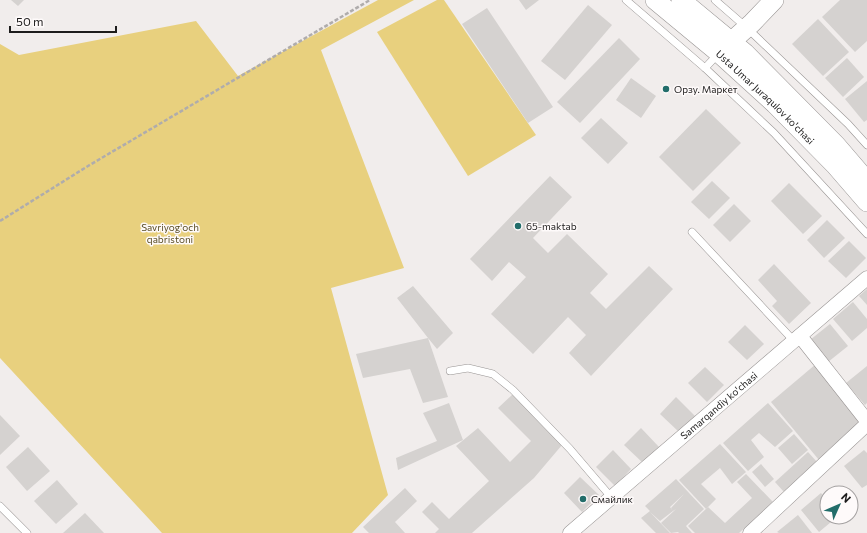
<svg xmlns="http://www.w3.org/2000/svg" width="867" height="533" font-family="Commissioner,sans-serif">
<rect width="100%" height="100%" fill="#f1edec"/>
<!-- green -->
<g fill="#e8d07e">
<path d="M378,0H414L321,50L404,268L331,288L388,495L352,533H162L0,358V44L19,55L196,21L238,76Z"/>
<path d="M437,0H444L536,135L468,176L377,32Z"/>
</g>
<!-- building -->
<g fill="#d5d2d0">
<path d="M11,0H24L18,6Z"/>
<path d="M519,0H539L526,10Z"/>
<path d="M840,0H867V41L855,52L822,17Z"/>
<path d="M588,5L612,25L565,80L541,61Z"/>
<path d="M487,8L553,107L528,123L462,24Z"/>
<path d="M818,19L849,52L823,76L792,44Z"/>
<path d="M619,38L640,59L580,123L557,102Z"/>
<path d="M847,58L864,77L843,97L825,78Z"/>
<path d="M631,78L656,96L641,118L616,100Z"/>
<path d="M867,81V120L864,122L845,99Z"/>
<path d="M706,109L741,143L693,191L659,157Z"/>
<path d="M601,118L628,143L608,164L581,138Z"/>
<path d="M550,176L572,197L533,238L548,253L567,234L608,274L590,293L606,309L649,266L673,289L591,376L569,353L586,335L568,317L533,354L491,314L526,277L509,262L492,281L470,259Z"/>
<path d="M712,181L730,198L709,219L691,202Z"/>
<path d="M789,183L822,216L803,234L771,201Z"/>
<path d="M734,204L751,221L730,242L713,225Z"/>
<path d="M827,220L845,238L824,258L807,240Z"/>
<path d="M849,241L866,258L846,278L828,261Z"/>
<path d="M774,264L811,303L789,324L772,306L777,301L758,280Z"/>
<path d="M413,286L453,333L437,349L428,338L448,397L423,403L410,369L363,378L356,354L428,338L397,298Z"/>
<path d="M867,289V305L859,296Z"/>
<path d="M853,302L867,319V328L852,341L833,319Z"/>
<path d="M830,324L848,346L828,362L810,340Z"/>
<path d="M745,325L764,344L747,360L728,342Z"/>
<path d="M816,364L864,422L819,460L771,402Z"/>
<path d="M867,366V403L865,405L846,383Z"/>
<path d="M705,367L724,385L707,402L688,383Z"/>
<path d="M513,394L562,445L534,478L472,533H435L439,529L422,512L432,502L449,519L489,481L456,446L478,428L510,462L531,441L498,408Z"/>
<path d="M676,397L695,416L679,432L660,414Z"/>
<path d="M449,403L463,440L398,470L396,458L437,441L423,413Z"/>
<path d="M768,403L793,431L775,447L759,433L751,440L764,457L748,471L723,443Z"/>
<path d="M0,415L20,436L0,455Z"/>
<path d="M641,428L659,447L643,463L624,445Z"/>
<path d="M794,434L808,450L792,464L778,448Z"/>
<path d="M720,444L746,472L732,484L720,468L701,484L716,499L706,509L679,480Z"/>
<path d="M28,447L50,471L27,491L6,467Z"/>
<path d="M613,450L631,469L615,486L596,467Z"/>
<path d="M864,450L867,453V485L862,488L844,466Z"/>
<path d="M808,452L817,462L784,492L775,482Z"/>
<path d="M761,464L774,479L765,487L752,472Z"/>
<path d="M746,474L773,502L739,533H695L688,526L708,507L725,523L752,498L737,482Z"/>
<path d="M580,477L599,495L582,512L564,493Z"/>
<path d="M676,479L704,509L686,526L692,533H679L678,532L671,533L661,523L676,509L673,511L671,508L684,494L670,507L673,511L660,521L650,512L670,533H656L641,518L650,511L645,506Z"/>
<path d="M57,480L78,504L56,524L34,501Z"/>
<path d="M405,488L417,501L395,522L405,533H369L363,527Z"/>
<path d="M821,493L827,500V517H837L819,532L801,510Z"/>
<path d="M85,513L104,533H63Z"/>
<path d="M798,515L812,533H779L777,532Z"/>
</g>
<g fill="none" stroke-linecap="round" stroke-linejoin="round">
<defs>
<g id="lane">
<path d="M626,0L705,68L774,133L867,234"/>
<path d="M715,0L746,27L848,124L867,145"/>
<path d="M705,68L719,53"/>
<path d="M692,232L794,341"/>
<path d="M450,371L468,368L493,374L513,390L570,449L611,497"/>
<path d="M0,506L27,533"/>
</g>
<g id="street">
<path d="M800,336L867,421"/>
<path id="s1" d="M570,533L867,278"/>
<path d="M750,533L867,424"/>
</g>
<g id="secondary">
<path id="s2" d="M655,0L719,53L775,104L835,165L867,202"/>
<path d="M681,0L745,53L836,145L867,181"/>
<path d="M723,49L752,23L774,0"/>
</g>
</defs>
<!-- lane casing -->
<use href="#lane" stroke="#989493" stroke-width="8"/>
<!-- street casing -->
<use href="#street" stroke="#989493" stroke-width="15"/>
<!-- secondary casing -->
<use href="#secondary" stroke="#989493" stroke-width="20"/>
<!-- path -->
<path stroke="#afacac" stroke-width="2.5" stroke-dasharray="4 2" stroke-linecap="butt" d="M0,221L88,166L370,0"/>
<!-- lane -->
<use href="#lane" stroke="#fff" stroke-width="7"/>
<!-- street -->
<use href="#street" stroke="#fff" stroke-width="14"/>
<!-- secondary -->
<use href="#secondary" stroke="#fff" stroke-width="19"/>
</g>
<!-- markers -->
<g fill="#226d6a" stroke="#fefafa" stroke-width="1.5">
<circle cx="666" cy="89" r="4"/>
<circle cx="518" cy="226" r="4"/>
<circle cx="583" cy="499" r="4"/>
</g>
<g text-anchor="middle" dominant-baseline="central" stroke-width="3" stroke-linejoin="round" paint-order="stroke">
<!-- poi labels -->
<g font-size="10" fill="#1d1c1c" stroke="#fefafa" text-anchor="start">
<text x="674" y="89">Орзу. Маркет</text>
<text x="526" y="226">65-maktab</text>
<text x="591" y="499">Смайлик</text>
</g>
<!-- street labels -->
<g font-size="10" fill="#1d1c1c" stroke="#fefafa">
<text stroke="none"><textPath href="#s2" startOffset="147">Usta Umar Juraqulov ko'chasi</textPath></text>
<text stroke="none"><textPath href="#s1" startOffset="196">Samarqandiy ko'chasi</textPath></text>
</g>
<!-- park labels -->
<g font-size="10" fill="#594d24" stroke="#fefafa">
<text x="170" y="227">Savriyog'och<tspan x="170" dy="12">qabristoni</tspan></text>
</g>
</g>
<!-- north arrow -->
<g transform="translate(839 505) rotate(45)"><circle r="19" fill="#fefafa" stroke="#a4a1a1"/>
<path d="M0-3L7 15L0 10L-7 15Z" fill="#226d6a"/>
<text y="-6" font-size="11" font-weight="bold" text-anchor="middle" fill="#1d1c1c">N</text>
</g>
<!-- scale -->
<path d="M10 26v6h106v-6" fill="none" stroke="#1d1c1c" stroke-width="2"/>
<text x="16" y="26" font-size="12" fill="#1d1c1c" stroke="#fefafa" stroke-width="3" paint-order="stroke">50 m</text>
</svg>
